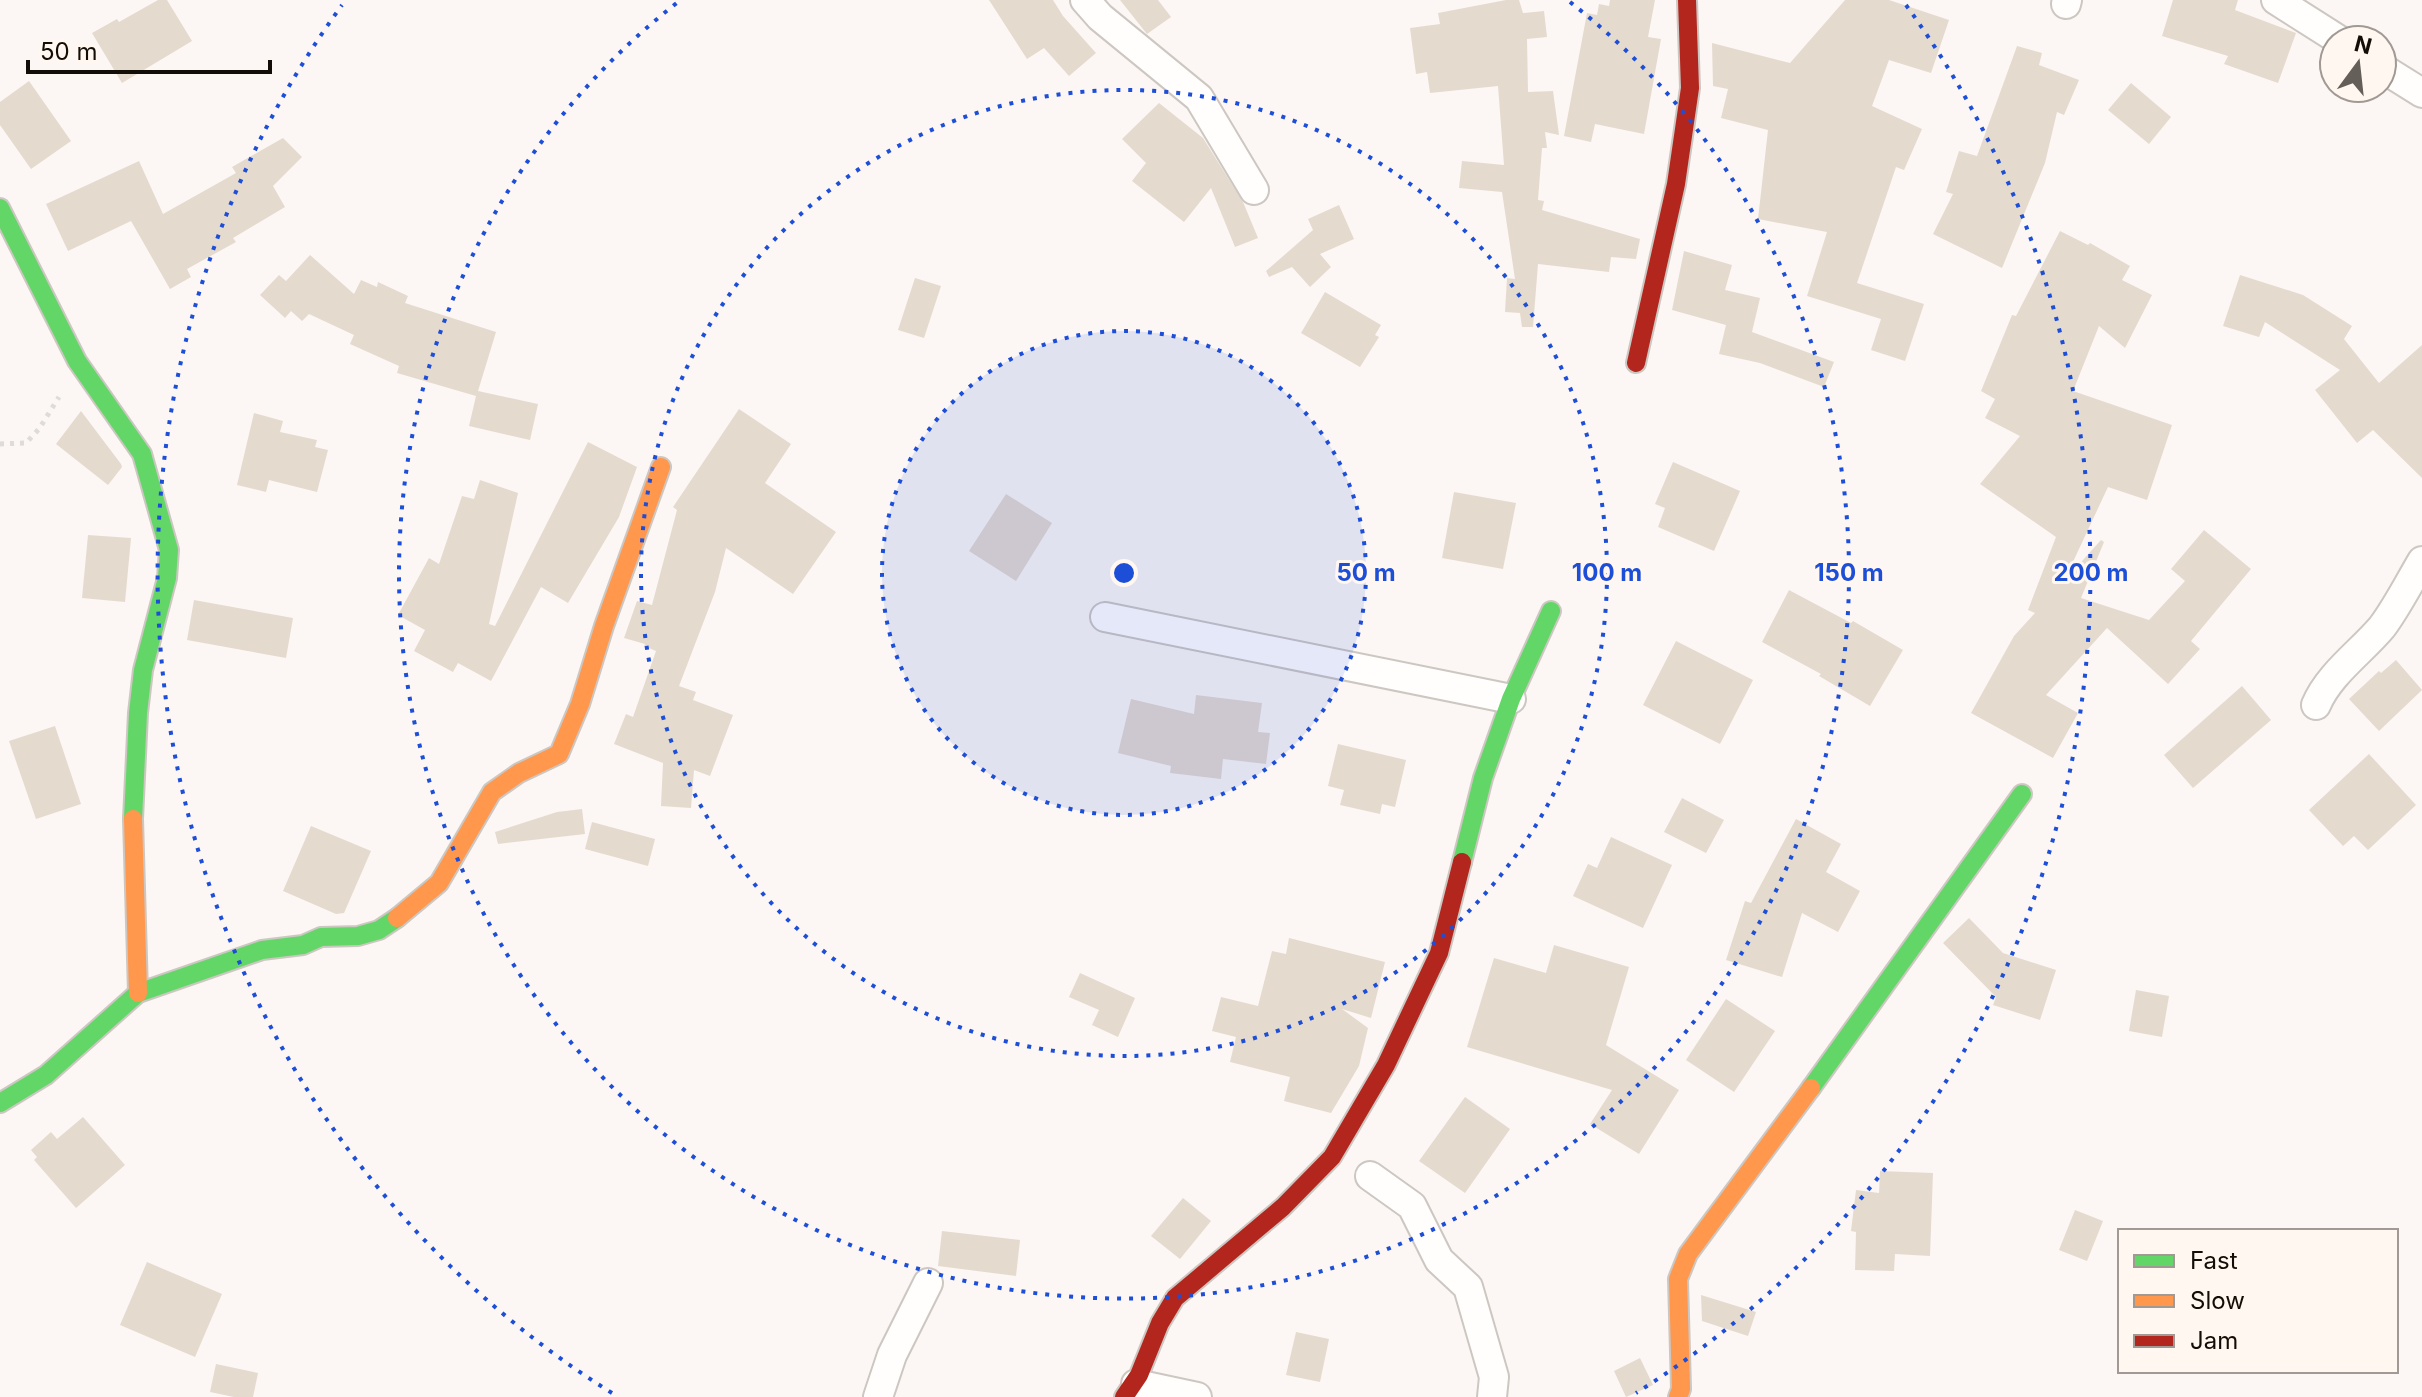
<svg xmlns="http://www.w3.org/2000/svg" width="2422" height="1397" font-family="Inter,sans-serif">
<rect width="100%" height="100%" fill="#fcf7f4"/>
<!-- building -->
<g fill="#e5dace">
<path d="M158,0H167L192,41L122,83L92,33L117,19L119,22Z"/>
<path d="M989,0H1053L1063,16L1096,53L1069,76L1044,48L1027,59Z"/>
<path d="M1120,0H1158L1171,17L1147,34Z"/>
<path d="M1506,0H1519L1523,13L1544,11L1547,37L1527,39L1528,92L1553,91L1559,135L1545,132L1547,148H1542L1538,200L1544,201L1542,210L1640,239L1636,259L1611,257L1609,272L1538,264L1533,327H1522L1520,313L1505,312L1507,278L1515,279L1502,192L1459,188L1462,161L1504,165L1498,86L1430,93L1427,72L1416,74L1410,28L1440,24L1438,13Z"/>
<path d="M1610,0H1655L1648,37L1661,39L1644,134L1595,124L1591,142L1564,136L1587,13L1597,15L1599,4L1609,6Z"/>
<path d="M1845,0H1889L1949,20L1931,73L1889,60L1872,106L1922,129L1904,170L1896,167L1857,283L1924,304L1905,361L1871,350L1881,319L1807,296L1827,232L1758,219L1768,130L1721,118L1728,89L1713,86L1712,43L1790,63Z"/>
<path d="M2173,0H2238L2235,10L2296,33L2278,83L2224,64L2228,56L2162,36Z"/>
<path d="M2017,46L2042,53L2039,65L2079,80L2064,115L2057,112L2045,163L2002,268L1933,234L1953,194L1946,192L1959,151L1977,156Z"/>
<path d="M29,81L71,141L31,169L0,125V102Z"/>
<path d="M2131,83L2171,117L2149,144L2108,110Z"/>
<path d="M1159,103L1203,138L1243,202L1258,238L1235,247L1211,188L1184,222L1132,181L1146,163L1122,139Z"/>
<path d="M283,138L302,157L273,186L285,207L233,238L236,242L187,269L191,277L170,289L131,221L68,251L46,204L139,161L163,214L236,173L232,167Z"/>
<path d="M1339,205L1354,239L1320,254L1331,267L1310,287L1292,267L1269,277L1266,271L1313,230L1308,219Z"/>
<path d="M2060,231L2088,245L2090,243L2130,266L2122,280L2152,295L2125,348L2099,326L2073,391L2172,425L2147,500L2108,487L2064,581L2101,540L2104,542L2081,598L2149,620L2185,581L2171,569L2204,530L2251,569L2191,641L2200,649L2168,684L2107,628L2046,695L2078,713L2053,758L1971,713L2014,636L2035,613L2028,610L2056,537L1980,484L2020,436L1985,418L1995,399L1981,391L2012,315L2016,316Z"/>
<path d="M1684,251L1732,265L1725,290L1760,298L1752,332L1834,362L1824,387L1760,363L1719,354L1726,325L1672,310Z"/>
<path d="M310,255L354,294L361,280L377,287L378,282L408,296L405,303L496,332L478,391L538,404L530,440L469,426L476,396L397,373L399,366L350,344L354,335L309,314L302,321L291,311L285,318L260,295L279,275L286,281Z"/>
<path d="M2240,275L2303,295L2352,326L2344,339L2379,383L2422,345V478L2373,430L2357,443L2315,390L2340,370L2265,322L2259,337L2223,326Z"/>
<path d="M915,278L941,286L924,338L898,330Z"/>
<path d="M1325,292L1381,325L1375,335L1379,337L1360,367L1301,333Z"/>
<path d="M739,409L791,444L765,483L836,532L793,594L726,548L715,592L679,686L696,692L693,700L733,715L710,776L694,770L691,808L661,806L663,763L614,744L626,714L633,717L656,651L644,646L645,644L624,638L637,601L652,605L677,510L673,507Z"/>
<path d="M81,411L121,464L122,467L108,485L56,444Z"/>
<path d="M254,413L283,421L280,432L317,440L315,447L328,450L317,492L269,480L266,492L237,485Z"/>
<path d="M588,442L637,467L619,517L568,603L541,587L491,681L458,663L453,672L414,651L425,630L398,615L429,558L439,564L462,496L474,499L480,480L518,493L489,624L495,626Z"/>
<path d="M1673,462L1740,491L1714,551L1658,527L1665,508L1655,504Z"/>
<path d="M1454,492L1516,503L1503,569L1442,558Z"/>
<path d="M1006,494L1052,523L1016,581L969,551Z"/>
<path d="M88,535L131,538L125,602L82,598Z"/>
<path d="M1789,590L1851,623L1853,621L1903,650L1870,706L1819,676L1821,674L1762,642Z"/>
<path d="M194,600L293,618L286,658L187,640Z"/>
<path d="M1676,641L1753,680L1720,744L1643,705Z"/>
<path d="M2396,660L2422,690L2379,731L2349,699L2379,671L2381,673Z"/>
<path d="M2242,686L2271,720L2193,788L2164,755Z"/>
<path d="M1196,695L1262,703L1258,732L1270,733L1266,764L1223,759L1221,779L1170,773L1171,766L1118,753L1131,699L1194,714Z"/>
<path d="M55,726L81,804L36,819L9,741Z"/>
<path d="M1338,744L1406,760L1395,807L1382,804L1380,814L1340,805L1344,790L1328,786Z"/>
<path d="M2369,754L2416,805L2368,850L2354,836L2343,846L2309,810Z"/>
<path d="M1682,798L1724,820L1706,853L1664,832Z"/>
<path d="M582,809L585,834L498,844L495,832L557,812Z"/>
<path d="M1796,819L1841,844L1826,872L1860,891L1838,932L1802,913L1782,977L1726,960L1745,901L1751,903Z"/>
<path d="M592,822L655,839L648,866L585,849Z"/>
<path d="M311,826L371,851L344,913L336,914L283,891Z"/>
<path d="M1611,837L1672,865L1643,928L1573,896L1588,864L1597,868Z"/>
<path d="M1969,918L2003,953L2056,970L2040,1020L1993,1005L1996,997L1943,943Z"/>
<path d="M1289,938L1385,962L1371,1018L1342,1009L1368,1028L1359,1066L1331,1113L1284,1101L1290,1077L1230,1062L1236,1037L1212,1031L1221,997L1258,1006L1272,951L1286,954Z"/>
<path d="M1554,945L1629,967L1606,1045L1679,1090L1639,1154L1590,1124L1612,1090L1467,1047L1494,958L1546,973Z"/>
<path d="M1080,973L1135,998L1118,1037L1092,1025L1099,1010L1069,997Z"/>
<path d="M2136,990L2169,996L2162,1037L2129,1031Z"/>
<path d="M1726,999L1775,1031L1734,1092L1686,1060Z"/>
<path d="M1465,1097L1510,1129L1465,1193L1419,1161Z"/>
<path d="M83,1117L125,1165L76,1208L34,1160L37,1157L31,1150L51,1132L57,1139Z"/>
<path d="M1880,1171L1933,1173L1930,1256L1895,1254L1894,1271L1855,1270L1856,1232L1851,1231L1856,1190L1879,1193Z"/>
<path d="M1183,1198L1211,1221L1180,1259L1151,1236Z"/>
<path d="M2075,1210L2103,1221L2087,1261L2059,1250Z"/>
<path d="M942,1231L1020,1240L1016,1276L938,1266Z"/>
<path d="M147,1262L222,1294L195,1357L120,1325Z"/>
<path d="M1701,1295L1756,1312L1748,1336L1702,1321Z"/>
<path d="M1296,1332L1329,1339L1320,1382L1286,1375Z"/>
<path d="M1640,1358L1653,1385L1626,1397L1614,1371Z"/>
<path d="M216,1364L258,1373L253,1397H234L210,1392Z"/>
</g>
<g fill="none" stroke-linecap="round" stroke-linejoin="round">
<defs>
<g id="street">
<path d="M1085,0L1100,17L1199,98L1254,190"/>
<path d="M2276,0L2339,40"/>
<path d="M2066,4L2067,0"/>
<path d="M2382,68L2422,93"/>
<path d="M1105,617L1511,699"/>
<path d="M2316,705C2329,674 2361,652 2382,627C2397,607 2409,583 2422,561"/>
<path d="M1370,1176L1412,1206L1439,1260L1468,1287L1494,1377L1492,1397"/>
<path d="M1136,1384L1197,1397"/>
<path d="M878,1397L892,1355L928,1283"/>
</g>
<g id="fast">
<path d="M0,208L77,361L142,454L169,550L167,578L143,670L138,713L133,819"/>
<path d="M1462,862L1483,778L1511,699L1551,611"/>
<path d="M1811,1088L2022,794"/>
<path d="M0,1103L46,1075L138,993L262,950L303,945L321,937L358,936L379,930L397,918"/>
</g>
<g id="slow">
<path d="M133,819L138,993"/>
<path d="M397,918L439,883L492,792L519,773L559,754L580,704L604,626L661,467"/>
<path d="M1678,1397L1681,1389L1678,1279L1688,1254L1811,1088"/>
</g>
<g id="jam">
<path d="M1636,363L1676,184L1690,88L1687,0"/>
<path d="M1124,1397L1139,1375L1160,1323L1175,1298L1283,1207L1332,1157L1386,1065L1439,953L1462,862"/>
</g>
</defs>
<!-- street casing -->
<use href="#street" stroke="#cdc7c2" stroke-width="32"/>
<!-- fast casing -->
<use href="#fast" stroke="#cdc7c2" stroke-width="22"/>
<!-- slow casing -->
<use href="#slow" stroke="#cdc7c2" stroke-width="22"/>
<!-- jam casing -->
<use href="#jam" stroke="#cdc7c2" stroke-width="22"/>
<!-- path -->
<path stroke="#dddcdb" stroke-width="5" stroke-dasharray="4 6" stroke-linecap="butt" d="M0,444L26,443L39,429L59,397"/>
<!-- street -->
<use href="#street" stroke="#fffefd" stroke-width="28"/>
<!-- fast -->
<use href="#fast" stroke="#63d668" stroke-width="18"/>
<!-- slow -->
<use href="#slow" stroke="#ff974d" stroke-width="18"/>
<!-- jam -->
<use href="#jam" stroke="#b3261e" stroke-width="18"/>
</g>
<!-- distance rings -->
<circle cx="1124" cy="573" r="242" fill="#1d4ed8" fill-opacity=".12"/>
<g fill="none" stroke="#1d4ed8" stroke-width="4" stroke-dasharray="4 8">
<circle cx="1124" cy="573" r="242"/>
<circle cx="1124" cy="573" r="483"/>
<path d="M1570 2A725 725 0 1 1 678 2"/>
<path d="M612 1393A967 967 0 0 1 342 5M1906 5A967 967 0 0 1 1636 1393"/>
</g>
<circle cx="1124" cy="573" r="12" fill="#1d4ed8" stroke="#fff7f0" stroke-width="4"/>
<g font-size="24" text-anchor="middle" font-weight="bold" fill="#1d4ed8" stroke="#fff7f0" stroke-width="6" stroke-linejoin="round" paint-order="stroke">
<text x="1366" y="581">50 m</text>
<text x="1607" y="581">100 m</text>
<text x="1849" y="581">150 m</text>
<text x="2091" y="581">200 m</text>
</g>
<!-- legend -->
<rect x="2118" y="1229" width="280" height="144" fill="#fff7f0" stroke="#a19993" stroke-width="2"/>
<rect x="2134" y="1255" width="40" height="12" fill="#63d668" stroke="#a19993" stroke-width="2"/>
<text x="2190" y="1269" font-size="24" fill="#130d07">Fast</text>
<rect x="2134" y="1295" width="40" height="12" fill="#ff974d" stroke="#a19993" stroke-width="2"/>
<text x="2190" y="1309" font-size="24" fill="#130d07">Slow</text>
<rect x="2134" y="1335" width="40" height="12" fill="#b3261e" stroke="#a19993" stroke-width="2"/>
<text x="2190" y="1349" font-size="24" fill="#130d07">Jam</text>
<!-- north arrow -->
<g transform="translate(2358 64) rotate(15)"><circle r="38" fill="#fff7f0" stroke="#a19993" stroke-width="2"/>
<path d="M0-6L14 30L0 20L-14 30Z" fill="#655f5a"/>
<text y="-12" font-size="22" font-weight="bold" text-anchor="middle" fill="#130d07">N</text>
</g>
<!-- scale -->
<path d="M28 60v12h242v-12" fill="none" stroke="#130d07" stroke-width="4"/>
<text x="40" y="60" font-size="24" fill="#130d07" stroke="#fff7f0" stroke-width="6" paint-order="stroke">50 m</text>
</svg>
